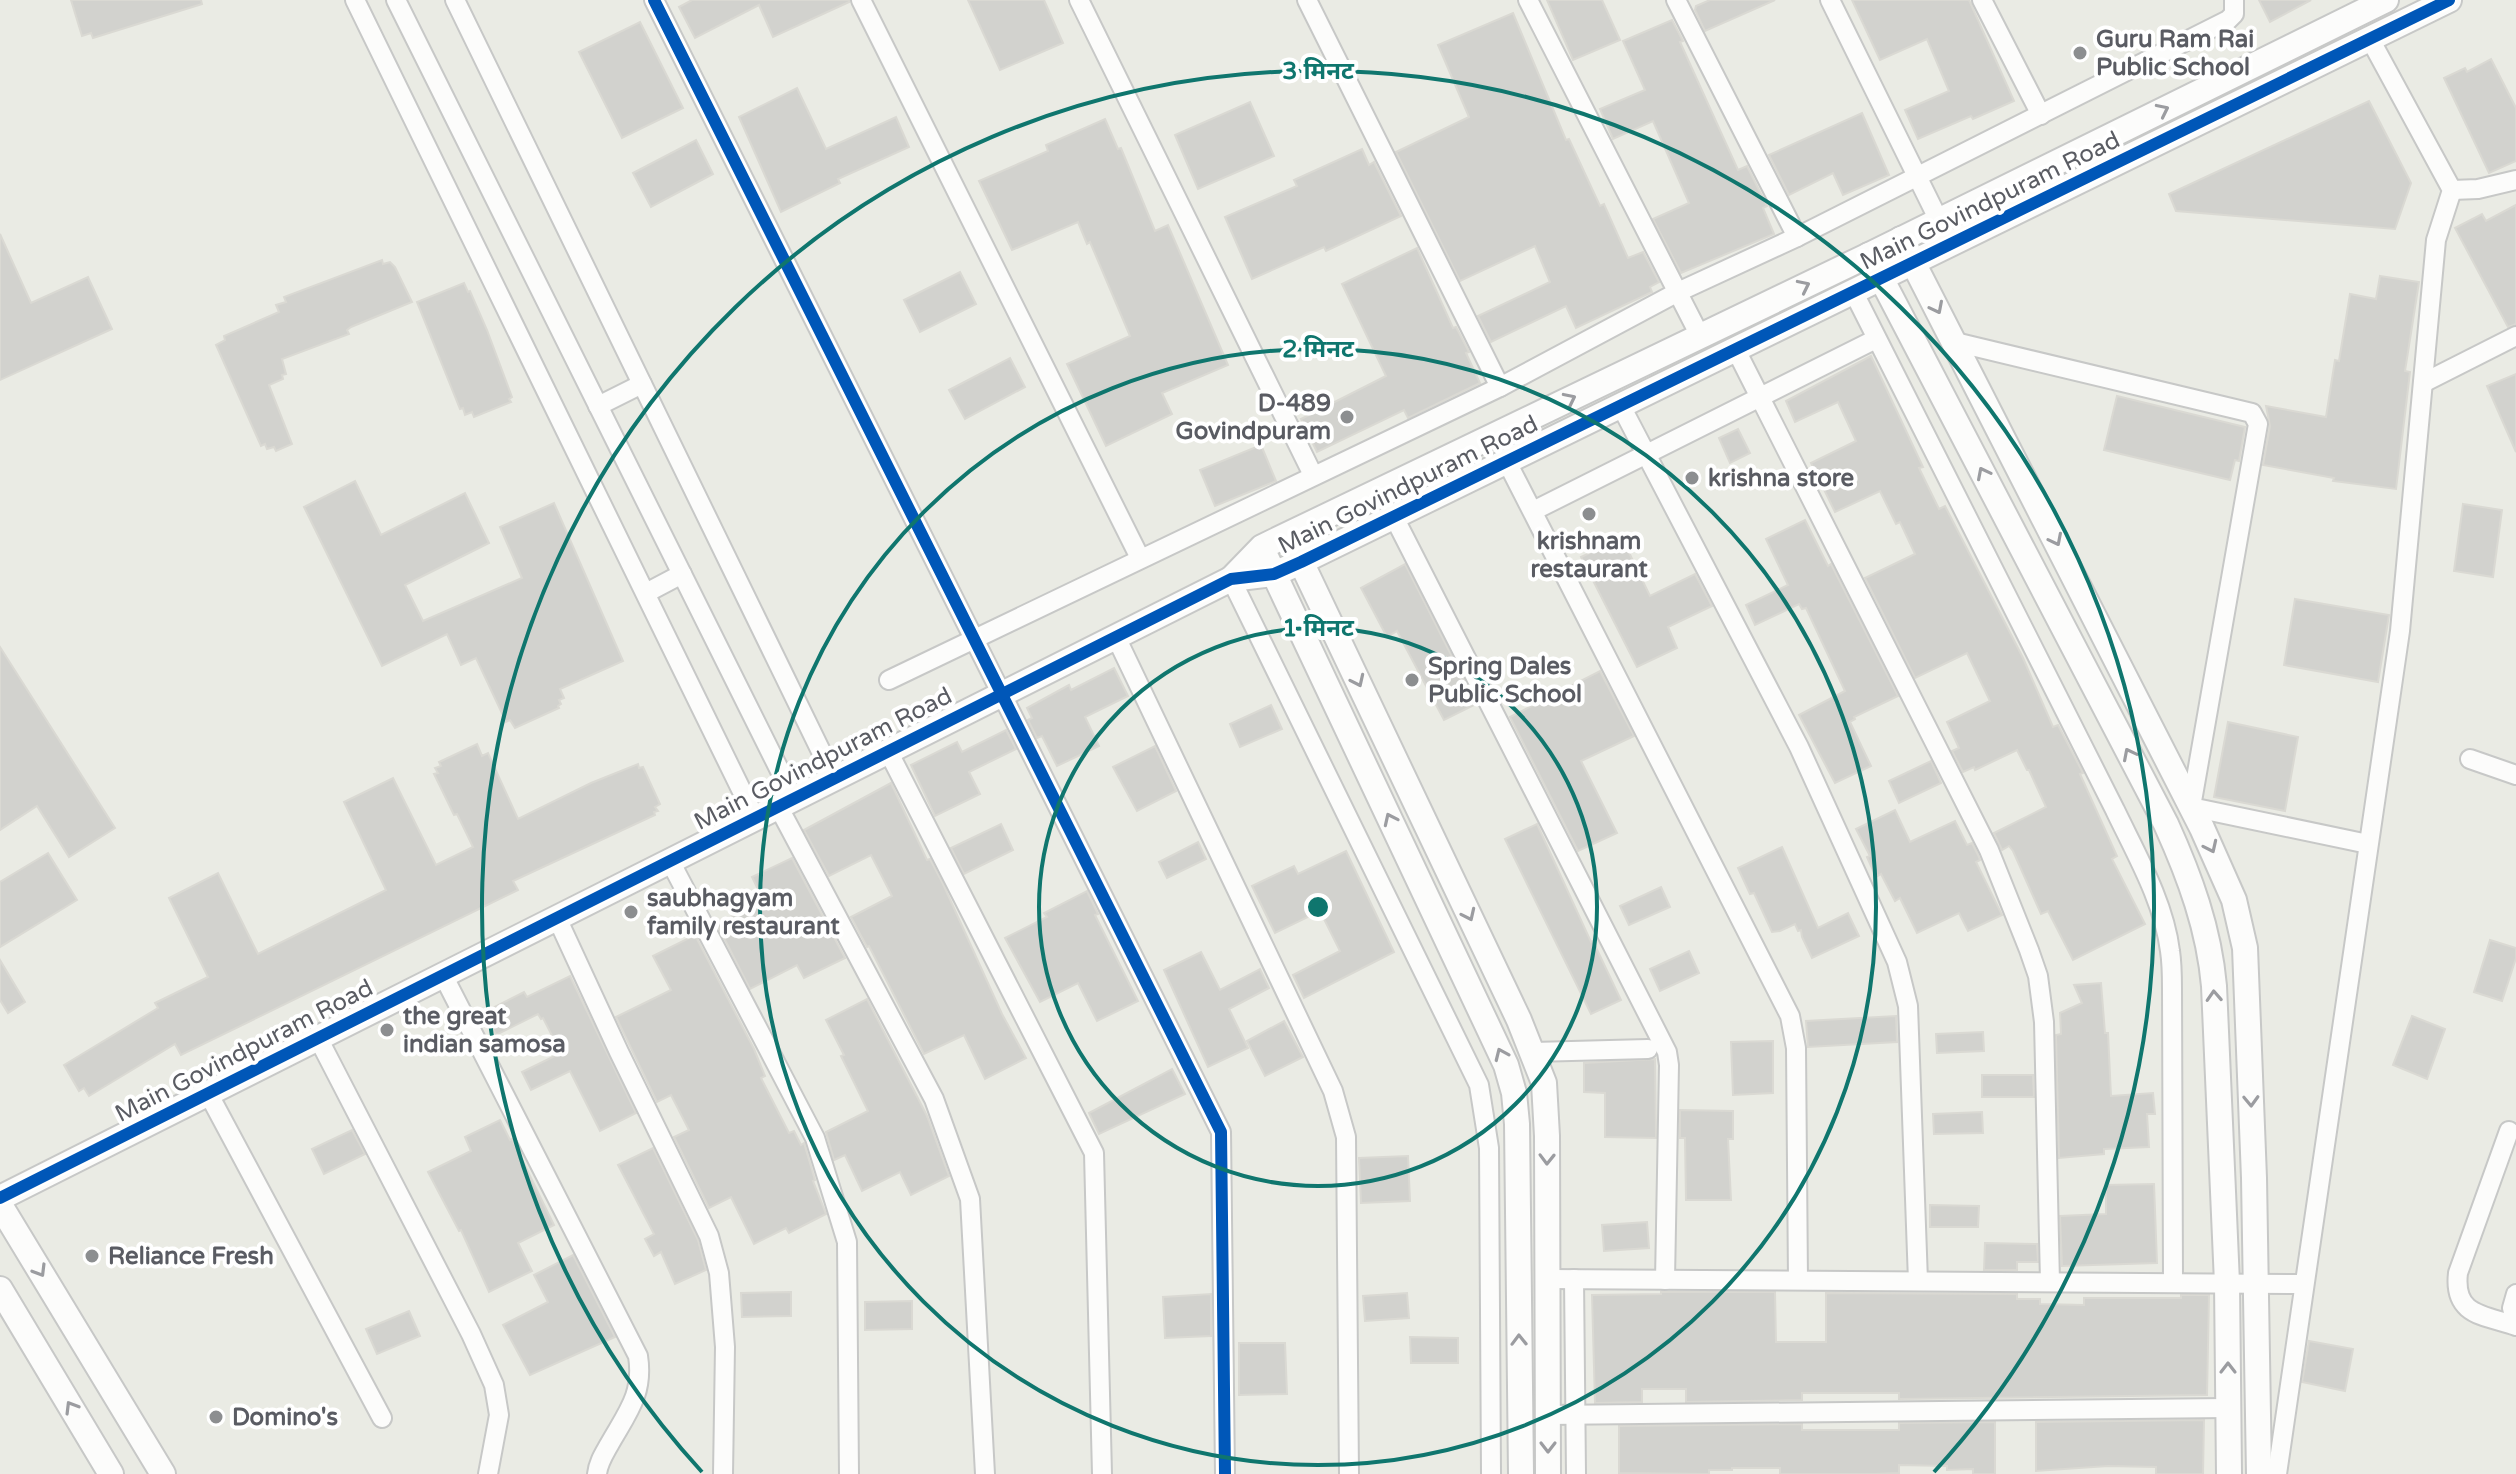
<svg xmlns="http://www.w3.org/2000/svg" width="2516" height="1474" font-family="'Varela Round','Noto Sans Devanagari',sans-serif">
<rect width="100%" height="100%" fill="#eaebe4"/>
<!-- building -->
<g fill="#d2d2ce" stroke="#dad9d3" stroke-width="2">
<path d="M71,0H201L202,4L93,38L91,33L82,36Z"/>
<path d="M692,0H849V2L773,37L759,5L695,38L679,7Z"/>
<path d="M968,0H1044L1063,43L1000,70Z"/>
<path d="M1547,0H1602L1620,40L1573,60Z"/>
<path d="M1710,0H1775L1705,31L1695,10L1696,6Z"/>
<path d="M1852,0H1969L2014,101L1973,119L1971,116L1918,139L1905,110L1949,91L1927,39L1880,60Z"/>
<path d="M2259,0H2311L2270,22Z"/>
<path d="M1513,13L1566,140L1569,139L1600,206L1604,204L1628,258L1643,252L1659,282L1650,287L1652,292L1576,328L1566,306L1491,342L1478,316L1550,282L1535,246L1460,281L1396,152L1469,117L1438,45Z"/>
<path d="M1672,20L1683,41L1680,42L1738,170L1747,166L1767,206L1763,208L1774,234L1681,273L1653,219L1689,203L1653,121L1613,139L1600,109L1645,90L1623,41Z"/>
<path d="M640,22L683,108L622,138L579,52Z"/>
<path d="M2491,59L2516,108V161L2489,173L2444,78L2465,68L2467,72Z"/>
<path d="M797,88L826,149L896,117L909,147L838,179L840,183L781,212L739,117Z"/>
<path d="M2369,101L2411,183L2395,229L2176,211L2169,194Z"/>
<path d="M1250,102L1274,156L1198,189L1175,135Z"/>
<path d="M1862,113L1889,175L1843,195L1833,173L1789,195L1769,155Z"/>
<path d="M1105,119L1118,149L1121,148L1155,231L1168,225L1228,365L1162,393L1172,414L1106,446L1067,364L1130,336L1090,242L1087,244L1078,222L1012,250L979,181L1048,151L1046,145Z"/>
<path d="M696,140L713,174L651,207L633,173Z"/>
<path d="M1362,149L1369,165L1374,162L1401,216L1326,251L1324,247L1252,279L1225,217L1297,186L1294,180Z"/>
<path d="M2516,205V324L2508,327L2455,228L2482,214L2486,221Z"/>
<path d="M0,234L31,303L88,277L112,329L0,380Z"/>
<path d="M1417,248L1453,328L1456,327L1469,352L1466,353L1480,383L1408,418L1404,410L1317,452L1301,419L1386,376L1342,284Z"/>
<path d="M382,260L383,264L390,262L395,267L412,302L351,327L347,330L349,334L282,359L286,374L282,375L283,379L269,385L292,444L276,451L274,447L267,449L265,444L261,446L216,345L225,340L224,336L279,312L276,305L286,302L284,297Z"/>
<path d="M960,272L976,304L920,332L904,300Z"/>
<path d="M2380,276L2419,282L2405,371L2410,372L2396,489L2333,481L2334,478L2263,465L2270,426L2266,406L2326,417L2335,360L2339,361L2350,294L2376,299Z"/>
<path d="M464,283L468,292L470,291L487,330L512,397L509,399L511,402L474,417L472,412L465,415L463,408L460,409L417,302Z"/>
<path d="M1871,356L1923,467L1919,468L1939,509L1945,506L2023,658L2053,727L2058,725L2083,773L2080,774L2117,856L2112,859L2145,924L2073,960L2048,911L2041,914L2013,851L2009,846L2002,850L1994,833L2046,807L2029,770H2027L2017,750L1975,770L1974,767L1963,772L1952,751L1959,748L1947,722L1990,701L1967,653L1915,678L1865,578L1915,554L1900,522L1896,524L1880,491L1835,512L1811,463L1856,441L1838,402L1795,422L1786,401Z"/>
<path d="M1010,358L1025,387L965,419L949,390Z"/>
<path d="M2516,374V452L2487,386Z"/>
<path d="M2117,396L2245,427L2239,461L2235,460L2230,480L2104,450Z"/>
<path d="M1738,429L1750,453L1730,463L1719,438Z"/>
<path d="M1261,445L1276,481L1215,506L1200,470Z"/>
<path d="M355,481L381,535L465,493L489,543L405,585L423,621L522,578L500,527L554,503L623,661L560,689L564,698L559,700L561,704L558,706L559,708L515,728L510,720L506,722L476,658L461,665L447,634L382,666L304,507Z"/>
<path d="M2463,504L2502,510L2493,577L2454,571Z"/>
<path d="M1805,520L1828,566L1831,564L1898,696L1854,717L1855,719L1850,722L1871,766L1835,783L1799,715L1845,691L1806,608L1802,609L1799,604L1755,625L1746,605L1788,585L1766,539Z"/>
<path d="M1622,538L1650,596L1695,574L1712,606L1668,627L1677,648L1637,667L1581,557Z"/>
<path d="M1405,564L1476,704L1444,720L1397,631L1387,637L1361,588Z"/>
<path d="M2295,599L2389,615L2378,682L2284,665Z"/>
<path d="M0,647L115,828L69,857L37,806L0,830Z"/>
<path d="M1114,668L1128,696L1085,717L1099,746L1057,766L1042,736L1037,738L1028,720L1032,718L1027,708L1069,685L1071,690Z"/>
<path d="M1600,671L1634,736L1581,761L1617,833L1578,851L1510,717Z"/>
<path d="M1271,705L1282,729L1240,747L1230,724Z"/>
<path d="M2228,722L2298,737L2285,811L2214,797Z"/>
<path d="M1006,730L1016,749L969,772L980,794L935,816L911,765L957,742L962,752Z"/>
<path d="M477,744L482,756L488,753L518,819L591,783L638,764L639,768L643,767L660,804L655,807L658,811L654,812L655,815L513,881L518,890L181,1055L175,1044L89,1096L84,1088L79,1091L64,1065L158,1008L155,1003L208,977L169,898L218,873L258,954L386,890L344,802L393,778L436,865L473,847L457,814L454,815L434,774L438,773L435,768L441,766L439,762Z"/>
<path d="M1155,746L1176,791L1137,811L1113,767Z"/>
<path d="M1931,761L1941,783L1899,803L1889,781Z"/>
<path d="M891,783L927,860L930,859L943,884L1002,1014L1026,1058L985,1079L964,1035L924,1054L869,946L867,947L851,917L892,896L871,855L829,876L804,830Z"/>
<path d="M1895,810L1910,842L1955,821L1967,845L1972,843L1978,855L1980,860L1976,862L2002,915L1968,931L1959,913L1917,933L1900,898L1895,901L1881,874L1876,877L1867,857L1870,856L1856,829Z"/>
<path d="M1001,824L1013,850L964,874L951,848Z"/>
<path d="M1537,824L1591,942L1593,941L1621,1000L1591,1014L1505,839Z"/>
<path d="M1198,842L1206,859L1167,878L1159,862Z"/>
<path d="M1782,847L1818,928L1848,913L1859,936L1812,958L1802,937L1801,930L1798,931L1795,924L1780,931L1772,932L1754,893L1750,894L1738,868Z"/>
<path d="M1346,851L1394,952L1304,998L1293,975L1340,951L1320,911L1275,933L1252,886L1294,866L1298,874Z"/>
<path d="M48,853L77,900L0,947V882Z"/>
<path d="M792,858L845,958L804,978L797,965L750,989L717,924L763,900L752,877Z"/>
<path d="M1661,887L1670,907L1629,925L1620,906Z"/>
<path d="M1087,891L1098,914L1095,915L1138,1001L1097,1021L1078,983L1040,1002L1005,938L1047,917L1044,913Z"/>
<path d="M695,935L754,1049L765,1076L761,1078L789,1133L794,1131L801,1145L804,1143L815,1180L813,1181L826,1214L789,1233L786,1228L754,1244L731,1197L709,1208L674,1137L689,1130L671,1095L657,1102L616,1017L671,990L653,956Z"/>
<path d="M2490,940L2516,948V958L2502,1001L2474,992Z"/>
<path d="M1689,951L1699,973L1660,991L1650,969Z"/>
<path d="M1201,952L1220,990L1260,969L1269,988L1229,1009L1248,1048L1208,1067L1164,970Z"/>
<path d="M0,960L25,1002L8,1013L0,1000Z"/>
<path d="M570,976L636,1113L600,1131L570,1071L531,1090L522,1072L561,1053L543,1018L541,1019L538,1014L496,1035L485,1012L524,992L527,997Z"/>
<path d="M2101,983L2105,1033H2108L2111,1096L2153,1093L2155,1114H2147L2149,1147L2104,1149V1154L2059,1158L2056,1035L2061,1034L2060,1013L2082,1003L2074,985Z"/>
<path d="M867,999L927,1116L949,1176L911,1195L900,1172L862,1191L845,1155L834,1160L826,1132L868,1111L841,1056L844,1055L826,1020Z"/>
<path d="M1896,1016L1897,1042L1808,1047L1806,1021Z"/>
<path d="M2412,1016L2445,1029L2427,1079L2393,1065Z"/>
<path d="M1284,1021L1303,1057L1265,1076L1247,1041Z"/>
<path d="M1983,1032L1984,1051L1937,1053L1936,1034Z"/>
<path d="M1773,1041V1093L1733,1095L1731,1042Z"/>
<path d="M1655,1059L1656,1138L1605,1137V1093L1584,1092V1063Z"/>
<path d="M1172,1069L1185,1094L1099,1134L1089,1113Z"/>
<path d="M1982,1075H2033L2034,1097H1982Z"/>
<path d="M1680,1110L1733,1111V1139H1728L1731,1200H1686L1685,1138H1680Z"/>
<path d="M1982,1112L1983,1133L1934,1134L1933,1114Z"/>
<path d="M500,1120L510,1140L512,1139L554,1225L518,1243L532,1271L489,1292L461,1230L459,1231L428,1172L471,1151L465,1137Z"/>
<path d="M352,1130L365,1154L324,1174L312,1149Z"/>
<path d="M653,1148L698,1240L706,1270L675,1284L661,1252L654,1256L645,1239L654,1234L618,1165Z"/>
<path d="M1408,1156L1410,1201L1361,1203L1359,1158Z"/>
<path d="M2154,1184L2157,1263L2062,1266L2060,1216L2106,1214V1185Z"/>
<path d="M1930,1205L1979,1206L1978,1227H1930Z"/>
<path d="M1647,1222L1649,1248L1604,1251L1602,1225Z"/>
<path d="M1985,1243L2037,1244L2038,1262H2017V1270H1984Z"/>
<path d="M573,1255L615,1337L530,1375L503,1325L548,1302L534,1275Z"/>
<path d="M791,1292V1316L742,1317L741,1293Z"/>
<path d="M1661,1292H1775L1776,1342H1826V1293L2017,1294V1299H2040V1304L2084,1305V1298H2181V1295H2209L2207,1395L1899,1399V1393H1802V1400L1686,1402V1389H1642V1402L1595,1403L1592,1295L1661,1294Z"/>
<path d="M1407,1293L1409,1318L1365,1321L1363,1296Z"/>
<path d="M1211,1294V1336L1165,1338L1163,1297Z"/>
<path d="M912,1301V1329L865,1330V1302Z"/>
<path d="M409,1311L420,1336L377,1354L366,1329Z"/>
<path d="M1410,1337L1458,1338V1363H1411Z"/>
<path d="M2309,1341L2353,1349L2345,1391L2302,1382Z"/>
<path d="M1239,1343H1285L1287,1394L1239,1395Z"/>
<path d="M2204,1420L2203,1474H2156V1467L2108,1466L2036,1471V1422Z"/>
<path d="M1995,1422V1474H1973V1469L1947,1470V1466L1899,1465V1473L1876,1474H1780V1468H1732V1470H1709V1474L1619,1473V1426L1802,1424V1430H1899V1423Z"/>
</g>
<g fill="none" stroke-linecap="round" stroke-linejoin="round">
<defs>
<g id="minor">
<path d="M355,0L755,818"/>
<path d="M396,0L794,799"/>
<path d="M455,0L834,778"/>
<path d="M654,0L1221,1132L1225,1474"/>
<path d="M861,0L1140,558"/>
<path d="M1079,0L1313,475"/>
<path d="M1307,0L1500,387"/>
<path d="M1528,0L1700,336"/>
<path d="M1676,0L1797,237"/>
<path d="M1830,0L1951,245"/>
<path d="M1982,0L2041,115"/>
<path d="M2452,190L2478,189L2516,180"/>
<path d="M1854,293L2115,810C2136,854 2164,902 2170,951C2172,964 2172,977 2172,989L2173,1282"/>
<path d="M1955,342L2252,413L2258,424L2191,807L2368,844"/>
<path d="M1736,350L1989,850L2029,950L2038,976L2044,1022L2050,1282"/>
<path d="M2423,383L2516,336"/>
<path d="M598,406L642,384"/>
<path d="M1621,406L1799,747L1897,962L1908,1006L1918,1281"/>
<path d="M1507,462L1790,1016L1796,1048L1798,1280"/>
<path d="M1533,511L1876,339"/>
<path d="M1394,517L1667,1052L1669,1065L1665,1280"/>
<path d="M1231,579L1479,1085L1489,1148L1491,1474"/>
<path d="M646,593L682,574"/>
<path d="M1116,637L1333,1091L1346,1137L1349,1474"/>
<path d="M889,680L1500,387L1678,292L1797,237L2228,20L2234,14V0"/>
<path d="M888,751L1094,1153L1102,1474"/>
<path d="M2470,759L2516,775"/>
<path d="M778,806L934,1099L970,1199L985,1474"/>
<path d="M670,861L815,1138L847,1242L849,1474"/>
<path d="M557,918L619,1052L709,1236L719,1273L725,1347L723,1474"/>
<path d="M443,975L638,1356C644,1394 627,1413 609,1445C604,1454 598,1463 597,1474"/>
<path d="M318,1038L471,1334L494,1385L499,1415L488,1474"/>
<path d="M1533,1052L1648,1049"/>
<path d="M208,1093L382,1418"/>
<path d="M2509,1131L2458,1273C2453,1316 2484,1315 2516,1326"/>
<path d="M1547,1279L2304,1284"/>
<path d="M1574,1279L1576,1474"/>
<path d="M2516,1294L2512,1308L2516,1325"/>
<path d="M1548,1415L2228,1408"/>
<path d="M2277,1474L2400,631L2436,240L2452,190L2370,39"/>
</g>
<g id="tertiary">
<path d="M1901,239L2202,828L2234,900L2245,948L2254,1178L2259,1474"/>
<path d="M1869,255L2166,824C2190,877 2209,929 2214,986L2227,1283L2229,1474"/>
<path d="M1294,547L1519,1020L1544,1083L1547,1136L1548,1474"/>
<path d="M1267,559L1506,1065L1514,1093L1517,1124L1521,1474"/>
<path d="M1231,579L1262,547L1869,255L2386,0"/>
<path d="M0,1198L1231,579L1274,574L1301,562L2449,0"/>
<path d="M0,1205L163,1474"/>
<path d="M0,1289L111,1474"/>
</g>
</defs>
<!-- minor casing -->
<use href="#minor" stroke="#c7c8c7" stroke-width="22"/>
<!-- tertiary casing -->
<use href="#tertiary" stroke="#c7c8c7" stroke-width="28"/>
<!-- minor -->
<use href="#minor" stroke="#fcfcfb" stroke-width="18"/>
<!-- tertiary -->
<use href="#tertiary" stroke="#fcfcfb" stroke-width="24"/>
<defs>
<g id="cycleway">
<path d="M654,0L1221,1132L1225,1474"/>
<path d="M0,1198L1231,579L1274,574L1301,562L2449,0"/>
</g>
</defs>
<!-- cycleway casing -->
<use href="#cycleway" stroke="#fff" stroke-width="17"/>
<!-- cycleway -->
<use href="#cycleway" stroke="#0057b8" stroke-width="12"/>
</g>
<!-- one-way arrows -->
<defs><path id="oneway-chevron" d="M-2-3.5L2.5 0L-2 3.5" fill="none" stroke-width="1.6" stroke-linecap="round" stroke-linejoin="round" transform="scale(2)"/></defs>
<g stroke="#9b9ca0">
<use href="#oneway-chevron" transform="translate(2163 110) rotate(-26)"/>
<use href="#oneway-chevron" transform="translate(1804 286) rotate(-26)"/>
<use href="#oneway-chevron" transform="translate(1937 308) rotate(63)"/>
<use href="#oneway-chevron" transform="translate(1570 399) rotate(-26)"/>
<use href="#oneway-chevron" transform="translate(1983 473) rotate(-117)"/>
<use href="#oneway-chevron" transform="translate(2056 540) rotate(63)"/>
<use href="#oneway-chevron" transform="translate(1358 681) rotate(65)"/>
<use href="#oneway-chevron" transform="translate(2129 754) rotate(-117)"/>
<use href="#oneway-chevron" transform="translate(1390 819) rotate(-115)"/>
<use href="#oneway-chevron" transform="translate(2211 847) rotate(65)"/>
<use href="#oneway-chevron" transform="translate(1469 915) rotate(65)"/>
<use href="#oneway-chevron" transform="translate(2214 996) rotate(-93)"/>
<use href="#oneway-chevron" transform="translate(1501 1054) rotate(-114)"/>
<use href="#oneway-chevron" transform="translate(2251 1101) rotate(88)"/>
<use href="#oneway-chevron" transform="translate(1547 1159) rotate(91)"/>
<use href="#oneway-chevron" transform="translate(40 1271) rotate(59)"/>
<use href="#oneway-chevron" transform="translate(1519 1340) rotate(-91)"/>
<use href="#oneway-chevron" transform="translate(2228 1368) rotate(-90)"/>
<use href="#oneway-chevron" transform="translate(71 1407) rotate(-121)"/>
<use href="#oneway-chevron" transform="translate(1548 1447) rotate(90)"/>
</g>
<!-- distance rings -->
<g fill="none" stroke="#0f766e" stroke-width="4">
<circle cx="1318" cy="907" r="279"/>
<circle cx="1318" cy="907" r="558"/>
<path d="M702 1472A836 836 0 1 1 1934 1472"/>
</g>
<!-- markers -->
<g fill="#8c8e90" stroke="#fff" stroke-width="3">
<circle cx="2080" cy="53" r="8"/>
<circle cx="1347" cy="417" r="8"/>
<circle cx="1692" cy="478" r="8"/>
<circle cx="1589" cy="514" r="8"/>
<circle cx="1412" cy="680" r="8"/>
<circle cx="631" cy="912" r="8"/>
<circle cx="387" cy="1030" r="8"/>
<circle cx="92" cy="1256" r="8"/>
<circle cx="216" cy="1417" r="8"/>
</g>
<g text-anchor="middle" dominant-baseline="central" stroke-width="8" stroke-linejoin="round" paint-order="stroke">
<!-- poi labels -->
<g font-size="24" font-weight="bold" fill="#5a5c63" stroke="#fff" text-anchor="start">
<text x="2096" y="39">Guru Ram Rai<tspan x="2096" dy="28">Public School</tspan></text>
<text x="1331" y="403" text-anchor="end">D-489<tspan x="1331" dy="28">Govindpuram</tspan></text>
<text x="1708" y="478">krishna store</text>
<text x="1589" y="541" text-anchor="middle">krishnam<tspan x="1589" dy="28">restaurant</tspan></text>
<text x="1428" y="666">Spring Dales<tspan x="1428" dy="28">Public School</tspan></text>
<text x="647" y="898">saubhagyam<tspan x="647" dy="28">family restaurant</tspan></text>
<text x="403" y="1016">the great<tspan x="403" dy="28">indian samosa</tspan></text>
<text x="108" y="1256">Reliance Fresh</text>
<text x="232" y="1417">Domino's</text>
</g>
<!-- street labels -->
<g font-size="24" fill="#5a5c63" stroke="#fff">
<text transform="translate(1990 201) rotate(-26)">Main Govindpuram Road</text>
<text transform="translate(1408 485) rotate(-26)">Main Govindpuram Road</text>
<text transform="translate(823 759) rotate(-27)">Main Govindpuram Road</text>
<text transform="translate(244 1051) rotate(-27)">Main Govindpuram Road</text>
</g>
</g>
<circle cx="1318" cy="907" r="12" fill="#0f766e" stroke="#fff" stroke-width="4"/>
<g font-size="24" text-anchor="middle" font-weight="bold" fill="#0f766e" stroke="#fff" stroke-width="8" stroke-linejoin="round" paint-order="stroke">
<text x="1318" y="79">3 मिनट</text>
<text x="1318" y="357">2 मिनट</text>
<text x="1318" y="636">1 मिनट</text>
</g>
</svg>
